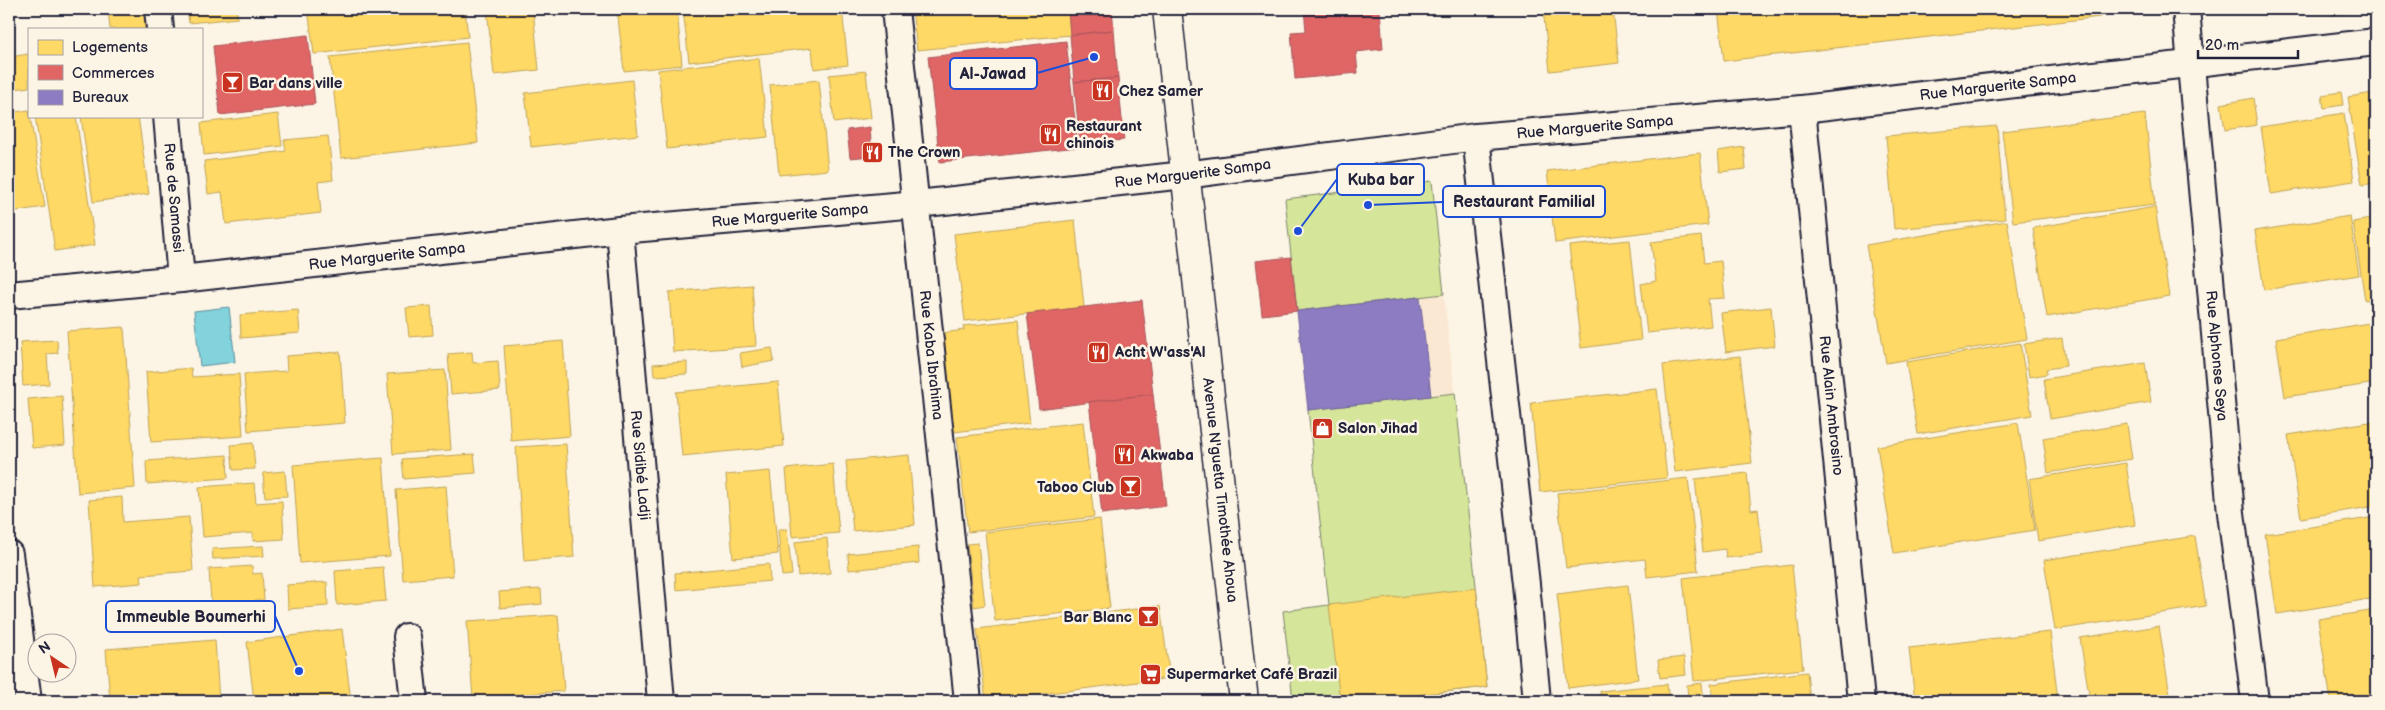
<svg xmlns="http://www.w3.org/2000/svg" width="2385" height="710" font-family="'Balsamiq Sans',sans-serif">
<rect width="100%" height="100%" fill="#fcf5e5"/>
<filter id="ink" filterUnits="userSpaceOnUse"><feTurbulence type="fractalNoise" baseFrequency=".02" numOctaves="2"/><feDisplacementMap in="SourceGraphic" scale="10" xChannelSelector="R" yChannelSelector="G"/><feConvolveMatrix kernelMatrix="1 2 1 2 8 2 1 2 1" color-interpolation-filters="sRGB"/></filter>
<g filter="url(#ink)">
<!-- built -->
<path fill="#fbe8d3" d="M1444,294L1455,393L1308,410L1297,311Z"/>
<!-- green -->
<g fill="#d5e599" stroke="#7c846a">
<path d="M1432,181L1444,294L1297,311L1285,199Z"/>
<path d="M1455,393L1487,687L1361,701H1293L1283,611L1329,605L1308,410Z"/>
</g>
<!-- water -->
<path fill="#82d3dc" stroke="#5c8c9c" d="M229,307L235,362L200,366L194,311Z"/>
<!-- homes -->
<g fill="#ffd966" stroke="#bda259">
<path d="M108,9H144L146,29H110Z"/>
<path d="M187,9H236L238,18L189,23Z"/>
<path d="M308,9H465L468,37L314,54Z"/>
<path d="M487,9H533L539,70L494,75Z"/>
<path d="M617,9H677L682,65L624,71Z"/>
<path d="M683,9H842L848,65L814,69L812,48L689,62Z"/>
<path d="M912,9H1068L1070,35L917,50Z"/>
<path d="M1543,9H1613L1619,63L1550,71Z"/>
<path d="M1718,9H2099L2100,17L1724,61Z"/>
<path d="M2331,9H2367L2332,15Z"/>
<path d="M467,42L478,143L341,158L330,57Z"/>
<path d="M29,54V87L9,90V57Z"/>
<path d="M759,58L768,137L667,149L658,70Z"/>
<path d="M866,71L871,118L834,123L829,75Z"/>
<path d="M632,80L638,135L531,147L525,93Z"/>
<path d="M819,80L828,170L779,175L770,85Z"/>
<path d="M2341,92L2343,105L2324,108L2322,95Z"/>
<path d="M2373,93L2376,115V183L2362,185L2348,97Z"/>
<path d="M2253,98L2257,125L2225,130L2221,104Z"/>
<path d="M29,110L45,207L9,212V113Z"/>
<path d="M2344,113L2354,181L2271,194L2261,127Z"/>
<path d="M278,114L282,146L204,155L201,123Z"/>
<path d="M2145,114L2155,205L2013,222L2002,131Z"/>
<path d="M35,116H76L95,245L55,251Z"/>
<path d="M81,116H138L149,194L93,202Z"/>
<path d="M1997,126L2005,219L1894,229L1886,136Z"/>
<path d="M328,136L333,180L318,182L321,213L226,224L222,192L208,194L204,161L286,151L284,140Z"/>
<path d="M1744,147L1746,169L1720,172L1718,151Z"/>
<path d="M1700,153L1708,225L1555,243L1547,171Z"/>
<path d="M2155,207L2169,296L2047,317L2033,228Z"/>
<path d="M2350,216L2359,275L2264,290L2255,231Z"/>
<path d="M2376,218V298L2365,300L2353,222Z"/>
<path d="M1075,220L1084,307L965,321L954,234Z"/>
<path d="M2007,221L2027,339L1886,363L1866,245Z"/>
<path d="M1701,236L1704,263L1721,261L1725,298L1708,299L1711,326L1647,333L1641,284L1656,281L1651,242Z"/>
<path d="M1630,240L1641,340L1581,348L1569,246Z"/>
<path d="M752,285L756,346L673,352L669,292Z"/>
<path d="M431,306L433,335L409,337L406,308Z"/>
<path d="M1771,307L1775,346L1726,352L1721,313Z"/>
<path d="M298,310L300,333L241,338L240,315Z"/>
<path d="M1018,320L1030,423L954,432L943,333L964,330L963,326Z"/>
<path d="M2376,322V383L2285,397L2276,338Z"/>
<path d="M124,327L135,488L78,493L67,331Z"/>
<path d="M2062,338L2066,366L2046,369L2047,374L2029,377L2024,344Z"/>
<path d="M57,340L58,353L47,354L49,384L23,386L20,342Z"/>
<path d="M563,341L570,436L511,441L504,346Z"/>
<path d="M2020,343L2032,415L1918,434L1906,362Z"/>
<path d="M772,348L774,361L742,367L740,353Z"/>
<path d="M340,352L345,423L248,431L244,374L287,371L286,356Z"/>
<path d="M472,352L473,363L498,361L500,390L451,394L448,354Z"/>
<path d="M1740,356L1752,463L1675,472L1663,365Z"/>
<path d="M687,362V374L654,376L653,364Z"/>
<path d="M2145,363L2151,402L2050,419L2044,379Z"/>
<path d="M191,368L192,377L239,374L243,436L151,442L146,372Z"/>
<path d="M445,370L451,450L393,454L387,374Z"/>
<path d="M778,382L784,446L682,456L676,392Z"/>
<path d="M1657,389L1667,478L1540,492L1531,403Z"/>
<path d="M62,396L65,445L32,448L28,399Z"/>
<path d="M2376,421V506L2301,518L2288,435Z"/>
<path d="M1083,422L1094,517L968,532L957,437Z"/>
<path d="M2018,423L2035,530L1894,553L1877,446Z"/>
<path d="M2127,424L2132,459L2048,473L2043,438Z"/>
<path d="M253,443L255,469L233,470L231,445Z"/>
<path d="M566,444L574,557L524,561L516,447Z"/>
<path d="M474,454L476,473L404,479L402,459Z"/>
<path d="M227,455L228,478L147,484L146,461Z"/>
<path d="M909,455L915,525L853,531L846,461Z"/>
<path d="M383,458L390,556L300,563L293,465Z"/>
<path d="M2126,463L2135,525L2038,541L2029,479Z"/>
<path d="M833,464L839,533L792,537L786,469Z"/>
<path d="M285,471L287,496L265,497L263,473Z"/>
<path d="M770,471L778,554L733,558L726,475Z"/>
<path d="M1747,473L1751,510L1758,509L1763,554L1726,558L1725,549L1703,552L1695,479Z"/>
<path d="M1688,478L1698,571L1647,577L1645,559L1566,568L1557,493Z"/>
<path d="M254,483L256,503L282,501L284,539L253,541V533L203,537L199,487Z"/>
<path d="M446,486L453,576L403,580L396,490Z"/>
<path d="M122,497L123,522L189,517L193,571L141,575L142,583L95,587L89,500Z"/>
<path d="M2376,517V598L2277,614L2265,534Z"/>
<path d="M1100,519L1110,608L995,621L985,532Z"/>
<path d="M778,529H787L792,575L782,576Z"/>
<path d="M2195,536L2206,606L2055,630L2044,560Z"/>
<path d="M827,538L830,573L798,576L795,542Z"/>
<path d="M978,543L985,605L974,607L967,544Z"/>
<path d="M263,546L264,556L213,559L212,549Z"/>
<path d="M918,547L919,563L849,570L848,554Z"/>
<path d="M769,564L770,581L676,590L675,573Z"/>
<path d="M1792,565L1803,669L1694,681L1683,578Z"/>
<path d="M252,566L253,574L262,573L264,600H255L256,616L212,620L209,569Z"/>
<path d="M383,567L386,601L337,605L335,571Z"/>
<path d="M327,582L328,606L288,609L287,585Z"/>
<path d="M1628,585L1638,679L1568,688L1557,594Z"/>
<path d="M1476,588L1487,687L1361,701H1340L1329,605Z"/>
<path d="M541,589L542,604L500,608L499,592Z"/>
<path d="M1160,606L1170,678L986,701L977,629Z"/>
<path d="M2376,610V701H2331L2318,619Z"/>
<path d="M558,615L564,691L473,698L467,621Z"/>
<path d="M2159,626L2171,701H2090L2080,638Z"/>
<path d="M342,629L351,701H254L247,642Z"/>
<path d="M2050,632L2058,701H1915L1909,648Z"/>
<path d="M215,640L219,701H110L106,649Z"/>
<path d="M1684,657L1686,675L1660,678L1658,660Z"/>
<path d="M1807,672L1810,701H1713L1711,684Z"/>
<path d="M1702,683L1704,701H1688L1687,685Z"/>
<path d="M1667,684L1669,701H1601L1600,691Z"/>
</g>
<!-- shops -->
<g fill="#e06666" stroke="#a75259">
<path d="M1068,9H1112L1114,30L1070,35Z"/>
<path d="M1304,9H1380L1383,49L1356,52L1358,73L1295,79L1291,32L1306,31Z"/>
<path d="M1114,30L1118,78L1074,82L1070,35Z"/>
<path d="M308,35L315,104L220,115L213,46Z"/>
<path d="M1066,41L1078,147L940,162L928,57Z"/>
<path d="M1118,78L1124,140L1080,144L1074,82Z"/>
<path d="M870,127L872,156L850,158L847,130Z"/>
<path d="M1291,257L1297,311L1262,315L1256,261Z"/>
<path d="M1142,300L1153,394L1039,409L1027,314Z"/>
<path d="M1153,394L1166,506L1102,514L1089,402Z"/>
</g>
<!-- offices -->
<path fill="#8e7cc3" stroke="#6e619a" d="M1420,297L1431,396L1308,410L1297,311Z"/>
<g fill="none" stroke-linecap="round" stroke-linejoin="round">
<defs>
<g id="street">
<path d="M158,9L160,29"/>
<path id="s1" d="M895,9L968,701"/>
<path id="s2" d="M2186,9L2231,513L2255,701"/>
<path id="s3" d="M1802,109L1861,701"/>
<path id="s4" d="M167,116L181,279"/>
<path d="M1476,137L1526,584L1537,701"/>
<path id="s5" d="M620,230L661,701"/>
<path id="s6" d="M9,295L181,279L620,230L917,204L1185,175L1476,137L1802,109L2376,42"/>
<path d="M9,554L28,701"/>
<path d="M407,637L414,701"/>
</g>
<g id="secondary">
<path id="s7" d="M1167,9L1244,701"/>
</g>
</defs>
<!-- street casing -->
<use href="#street" stroke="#22223b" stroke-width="30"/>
<!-- secondary casing -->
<use href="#secondary" stroke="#22223b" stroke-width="31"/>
<!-- street -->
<use href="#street" stroke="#fcf5e5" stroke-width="26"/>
<!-- secondary -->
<use href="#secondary" stroke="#fcf5e5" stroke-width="28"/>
</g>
</g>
<!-- icons -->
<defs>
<symbol id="bar-square" viewBox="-11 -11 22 22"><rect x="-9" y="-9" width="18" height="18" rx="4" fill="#c8321e" stroke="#fcf5e5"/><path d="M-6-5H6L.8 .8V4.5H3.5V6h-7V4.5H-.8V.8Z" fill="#fff"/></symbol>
<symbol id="restaurant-square" viewBox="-11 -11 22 22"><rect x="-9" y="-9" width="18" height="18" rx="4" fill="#c8321e" stroke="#fcf5e5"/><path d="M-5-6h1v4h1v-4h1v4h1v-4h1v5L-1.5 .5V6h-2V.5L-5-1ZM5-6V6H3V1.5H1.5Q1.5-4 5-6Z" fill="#fff"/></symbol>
<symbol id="shop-square" viewBox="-11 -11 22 22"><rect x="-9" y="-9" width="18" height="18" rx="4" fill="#c8321e" stroke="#fcf5e5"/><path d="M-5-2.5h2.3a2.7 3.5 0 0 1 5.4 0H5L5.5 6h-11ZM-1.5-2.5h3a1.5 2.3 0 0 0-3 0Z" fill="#fff"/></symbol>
<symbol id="supermarket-square" viewBox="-11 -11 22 22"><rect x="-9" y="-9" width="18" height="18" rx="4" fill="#c8321e" stroke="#fcf5e5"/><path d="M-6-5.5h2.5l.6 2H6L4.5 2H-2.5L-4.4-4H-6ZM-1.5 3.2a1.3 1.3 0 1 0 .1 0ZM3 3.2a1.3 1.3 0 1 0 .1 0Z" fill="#fff"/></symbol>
</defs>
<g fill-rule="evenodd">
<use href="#bar-square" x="220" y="70" width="25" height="25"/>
<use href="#restaurant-square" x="1090" y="78" width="25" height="25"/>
<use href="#restaurant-square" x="1038" y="122" width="25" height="25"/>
<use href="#restaurant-square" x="860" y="140" width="25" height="25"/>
<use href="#restaurant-square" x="1086" y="340" width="25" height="25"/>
<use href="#shop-square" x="1310" y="416" width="25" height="25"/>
<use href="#restaurant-square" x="1112" y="442" width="25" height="25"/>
<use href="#bar-square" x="1118" y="474" width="25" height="25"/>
<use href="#bar-square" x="1136" y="604" width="25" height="25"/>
<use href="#supermarket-square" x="1138" y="662" width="25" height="25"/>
</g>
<g text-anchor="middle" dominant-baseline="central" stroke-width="5" stroke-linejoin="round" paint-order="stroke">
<!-- poi labels -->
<g font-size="15" font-weight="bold" fill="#22223b" stroke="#fcf5e5" text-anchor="start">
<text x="249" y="83">Bar dans ville</text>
<text x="1119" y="91">Chez Samer</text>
<text x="1066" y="126">Restaurant<tspan x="1066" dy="17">chinois</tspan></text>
<text x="888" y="152">The Crown</text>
<text x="1115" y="352">Acht W'ass'Al</text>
<text x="1338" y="428">Salon Jihad</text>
<text x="1141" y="455">Akwaba</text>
<text x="1114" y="487" text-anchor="end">Taboo Club</text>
<text x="1132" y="617" text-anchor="end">Bar Blanc</text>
<text x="1167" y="674">Supermarket Café Brazil</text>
</g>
<!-- street labels -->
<g font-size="15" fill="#22223b" stroke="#fcf5e5">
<text stroke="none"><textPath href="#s6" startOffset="2000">Rue Marguerite Sampa</textPath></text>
<text stroke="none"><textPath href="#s6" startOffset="1595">Rue Marguerite Sampa</textPath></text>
<text stroke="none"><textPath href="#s6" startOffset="1190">Rue Marguerite Sampa</textPath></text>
<text stroke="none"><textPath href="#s4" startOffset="82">Rue de Samassi</textPath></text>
<text stroke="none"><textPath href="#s6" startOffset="785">Rue Marguerite Sampa</textPath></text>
<text stroke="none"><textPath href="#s6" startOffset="380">Rue Marguerite Sampa</textPath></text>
<text stroke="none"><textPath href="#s1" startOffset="348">Rue Kaba Ibrahima</textPath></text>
<text stroke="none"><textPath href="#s2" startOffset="348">Rue Alphonse Seya</textPath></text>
<text stroke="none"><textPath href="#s3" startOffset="298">Rue Alain Ambrosino</textPath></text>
<text stroke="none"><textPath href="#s5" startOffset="236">Rue Sidibé Ladji</textPath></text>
<text stroke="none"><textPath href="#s7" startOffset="484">Avenue N'guetta Timothée Ahoua</textPath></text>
</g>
</g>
<!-- callouts -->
<path fill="none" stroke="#1d4ed8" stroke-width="2" d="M1094 57L1037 73M1298 231L1337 179M1368 205L1443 202M299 671L275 616"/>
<g fill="#1d4ed8" stroke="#fcf5e5" stroke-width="2">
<circle cx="1094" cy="57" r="5"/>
<circle cx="1298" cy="231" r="5"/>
<circle cx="1368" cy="205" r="5"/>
<circle cx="299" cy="671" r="5"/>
</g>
<g fill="#fcf5e5" stroke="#1d4ed8" stroke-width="2">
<rect x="950" y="58" width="87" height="31" rx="5"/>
<rect x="1337" y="164" width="87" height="31" rx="5"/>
<rect x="1443" y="186" width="162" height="31" rx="5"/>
<rect x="106" y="601" width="169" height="31" rx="5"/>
</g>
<g font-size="16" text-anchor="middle" font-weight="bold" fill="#22223b">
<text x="993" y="79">Al-Jawad</text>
<text x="1381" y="185">Kuba bar</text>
<text x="1524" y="207">Restaurant Familial</text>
<text x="191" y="622">Immeuble Boumerhi</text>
</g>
<!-- margin -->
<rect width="2385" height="710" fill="none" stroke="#fcf5e5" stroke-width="30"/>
<rect x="15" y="15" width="2355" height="680" fill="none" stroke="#22223b" stroke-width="2" filter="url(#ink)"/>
<!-- legend -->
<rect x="28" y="28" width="175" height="90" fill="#fcf5e5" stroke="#a5a1a1"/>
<rect x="38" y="40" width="25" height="15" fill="#ffd966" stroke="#a5a1a1"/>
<text x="72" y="52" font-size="15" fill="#22223b">Logements</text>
<rect x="38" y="65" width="25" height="15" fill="#e06666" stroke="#a5a1a1"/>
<text x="72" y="78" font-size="15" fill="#22223b">Commerces</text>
<rect x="38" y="90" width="25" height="15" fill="#8e7cc3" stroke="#a5a1a1"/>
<text x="72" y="102" font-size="15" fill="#22223b">Bureaux</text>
<!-- north arrow -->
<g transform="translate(52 658) rotate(325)"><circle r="24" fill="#fcf5e5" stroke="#a5a1a1"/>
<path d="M0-4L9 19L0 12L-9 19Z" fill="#c8321e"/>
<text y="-8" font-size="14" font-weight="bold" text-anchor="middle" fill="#22223b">N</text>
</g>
<!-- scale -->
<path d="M2198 50v8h100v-8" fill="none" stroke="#22223b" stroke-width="2.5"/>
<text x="2205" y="50" font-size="15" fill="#22223b" stroke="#fcf5e5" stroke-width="4" paint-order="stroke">20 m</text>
</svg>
